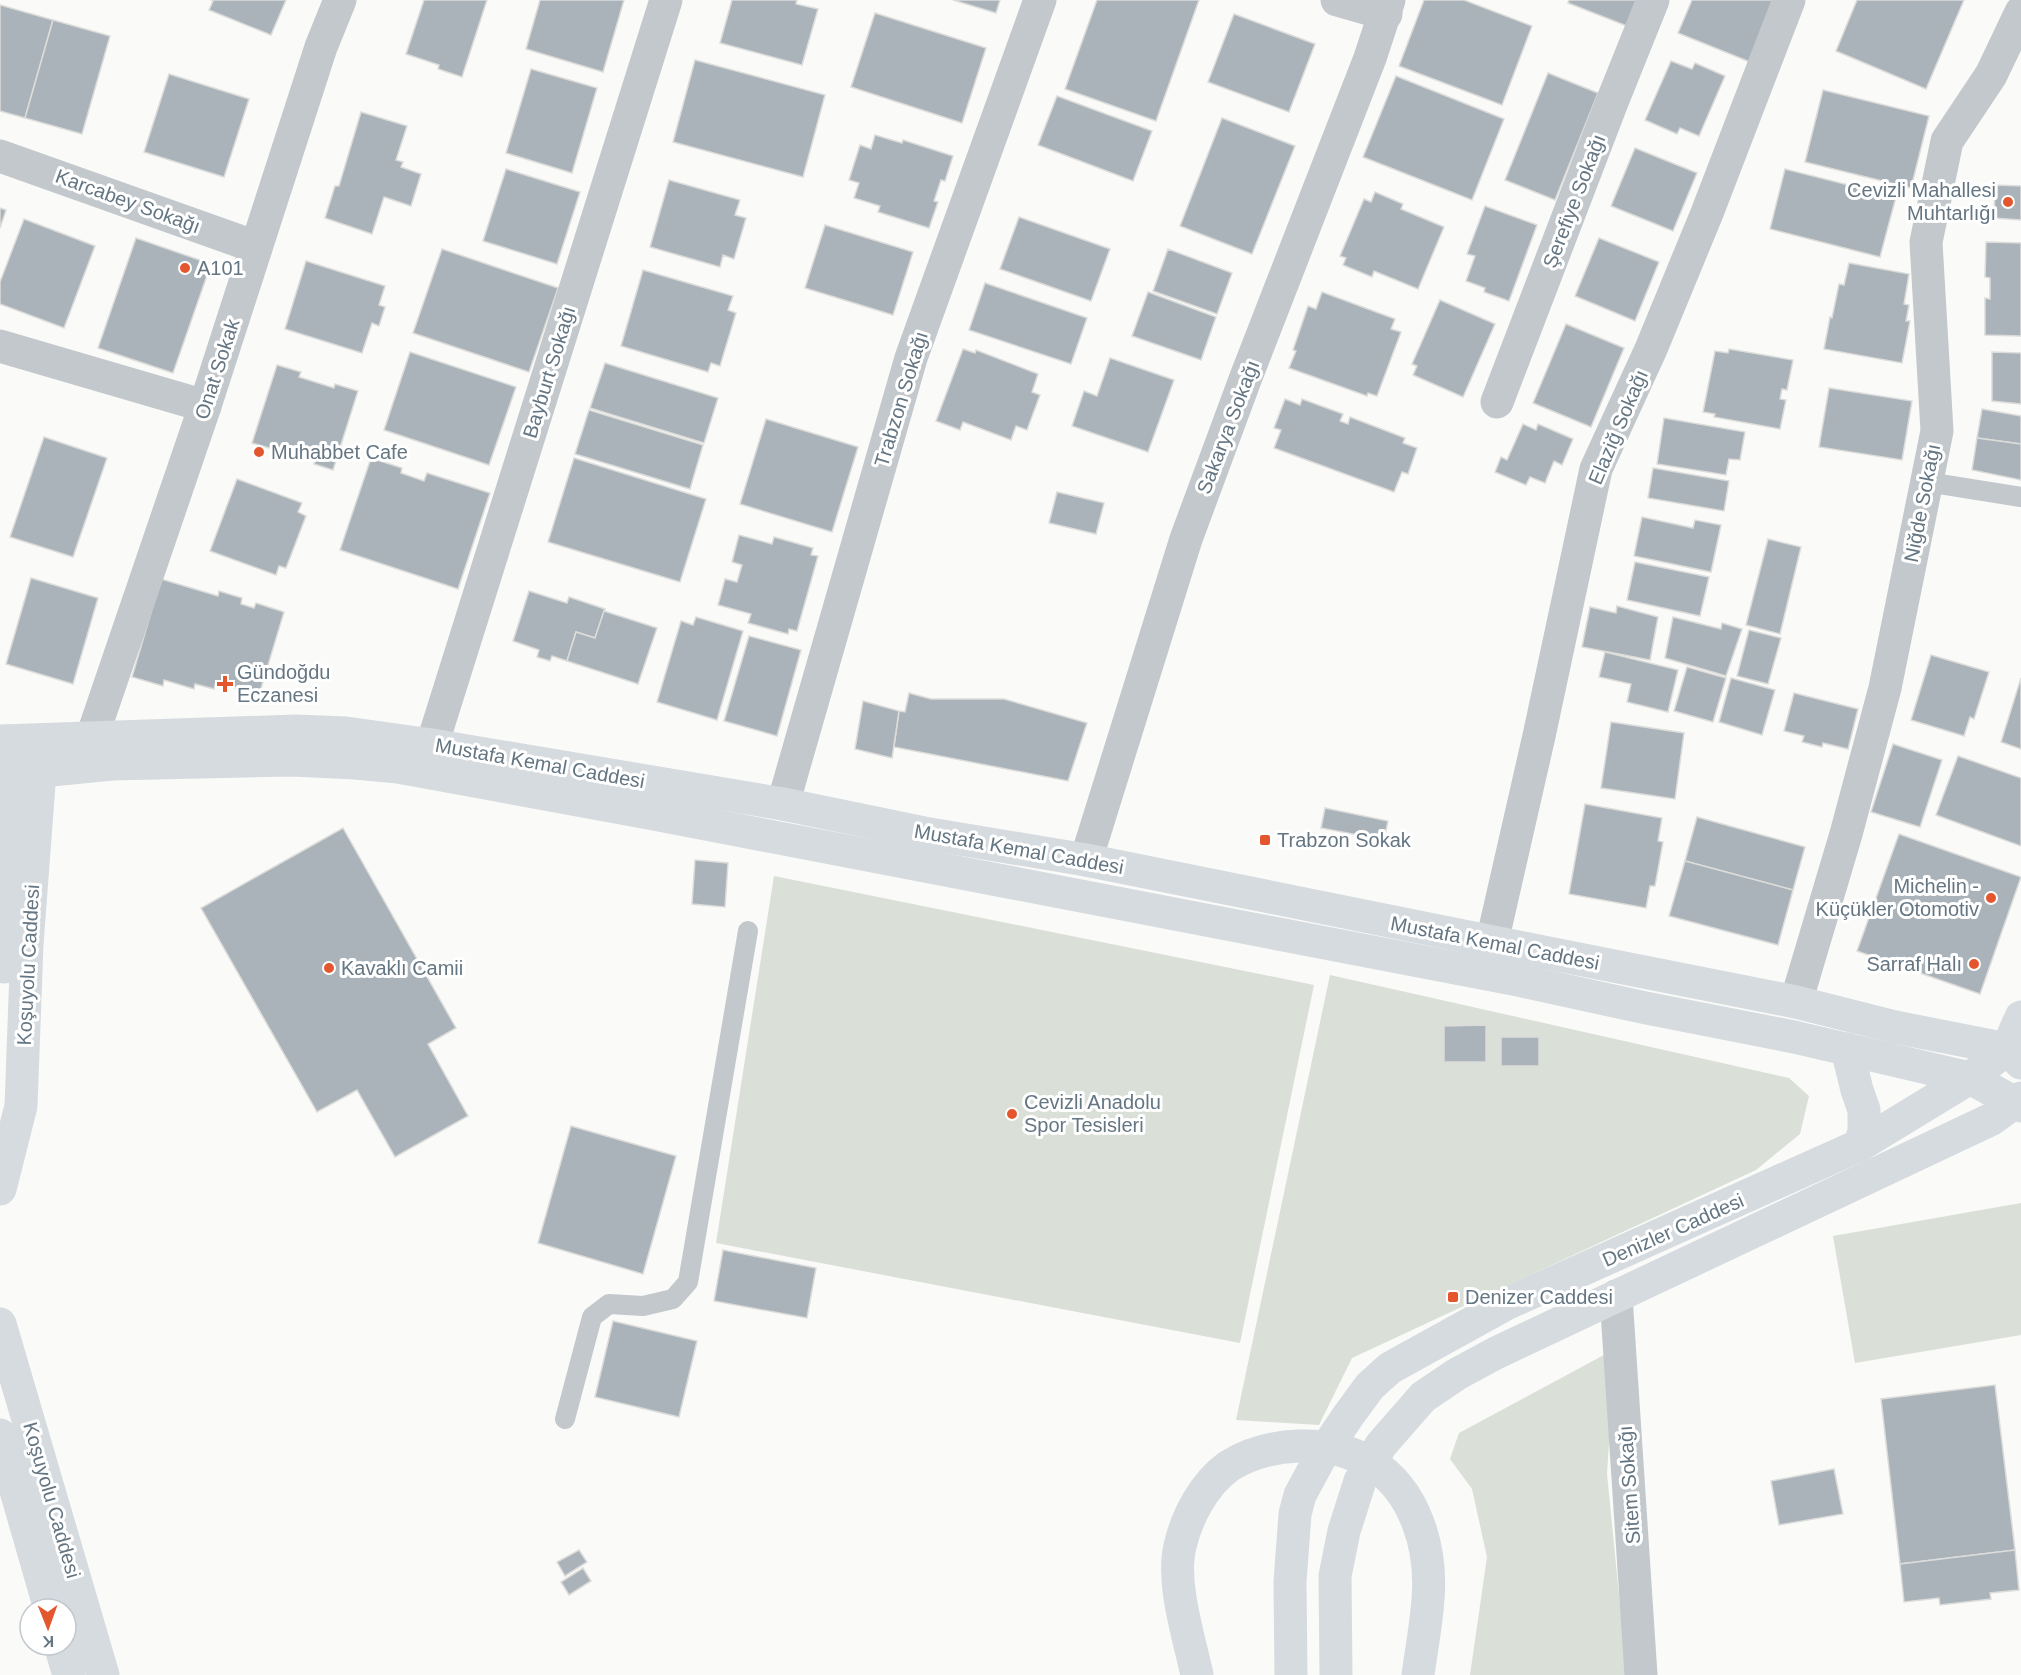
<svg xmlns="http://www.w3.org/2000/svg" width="2021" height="1675" font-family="Helvetica,sans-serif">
<rect width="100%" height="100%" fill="#fafaf8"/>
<!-- green -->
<g fill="#dadfd7">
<path d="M774,876L1314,985L1240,1343L716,1243Z"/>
<path d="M1330,975L1789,1078L1809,1096L1800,1134L1756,1170L1352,1358L1319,1425L1236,1420Z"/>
<path d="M2021,1203V1335L1855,1363L1833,1236Z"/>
<path d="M1615,1349L1607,1474L1627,1675H1470L1487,1557L1472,1489L1450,1459L1459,1433Z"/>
</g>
<!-- building -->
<g fill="#aab3b9" stroke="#dcdcda" stroke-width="1.5">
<path d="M211,0H286L271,35L209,10L213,1Z"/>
<path d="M424,0H487L462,77L438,69L439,65L406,54Z"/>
<path d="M540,0H624L603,72L526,49Z"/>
<path d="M732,0H797L796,4L818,9L802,65L720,43Z"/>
<path d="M953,0H1000L996,13Z"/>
<path d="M1097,0H1199L1156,121L1065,89Z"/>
<path d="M1424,0H1464L1532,26L1502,105L1399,66Z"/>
<path d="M1569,0H1637L1627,26L1568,3Z"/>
<path d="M1692,0H1781L1755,64L1678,33Z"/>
<path d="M1857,0H1964L1926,89L1836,51Z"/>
<path d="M0,5L53,20L25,118L0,111Z"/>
<path d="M875,13L986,48L962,123L851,87Z"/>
<path d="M1234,14L1315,44L1289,112L1208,82Z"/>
<path d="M53,20L110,36L82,134L25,118Z"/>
<path d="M695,60L825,95L803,177L673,142Z"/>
<path d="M1671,61L1692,69L1695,63L1725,76L1699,136L1680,128L1677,134L1645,120Z"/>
<path d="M531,69L597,88L572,173L506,153Z"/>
<path d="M1548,73L1598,93L1555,200L1505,180Z"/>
<path d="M169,74L249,99L224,177L144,152Z"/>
<path d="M1396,76L1504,119L1472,200L1363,157Z"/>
<path d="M1823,90L1929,116L1911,188L1805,162Z"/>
<path d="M1057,96L1152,131L1133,181L1038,145Z"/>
<path d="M361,112L407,126L396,160L403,162L401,167L421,174L411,206L384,197L372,234L325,218L335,186H339Z"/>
<path d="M1222,118L1295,146L1252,254L1180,226Z"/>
<path d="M875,135L902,143L903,140L953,156L945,181L941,180L934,201L938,202L929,228L878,212L880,206L854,198L859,183L849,180L860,145L871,149Z"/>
<path d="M1635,148L1697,173L1673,231L1611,206Z"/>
<path d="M506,169L580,192L557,264L483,241Z"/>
<path d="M1785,169L1896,197L1880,257L1770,229Z"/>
<path d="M669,180L740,200L735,215L746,218L734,259L723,255L720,267L650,247Z"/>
<path d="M1995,185L2021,186V220L1994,218Z"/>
<path d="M1375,192L1403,204L1401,209L1444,227L1418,289L1374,271L1372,277L1343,265L1346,258L1340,256L1364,199L1371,202Z"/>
<path d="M1485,206L1537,225L1509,301L1484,292L1485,288L1466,281L1475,256L1467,254Z"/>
<path d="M0,208L6,210L0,228Z"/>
<path d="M1019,217L1110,249L1091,301L1000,269Z"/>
<path d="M24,219L95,246L64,328L0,304V282Z"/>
<path d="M825,225L913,252L893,315L805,288Z"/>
<path d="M136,238L211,264L173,373L98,348Z"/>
<path d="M1599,238L1659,262L1635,321L1575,296Z"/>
<path d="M1986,242L2021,243V336L1985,335V298L1990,299V278L1985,277Z"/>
<path d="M442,249L558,288L529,372L413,333Z"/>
<path d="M1168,249L1232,273L1217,314L1153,291Z"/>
<path d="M306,261L385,286L379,305L385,307L379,326L372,323L362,353L285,329Z"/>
<path d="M1849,263L1909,274L1904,304L1909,305L1906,321H1910L1902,363L1824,349L1830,317L1832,318L1839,284L1844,285Z"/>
<path d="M643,270L733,296L728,310L736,313L720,366L711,363L708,372L621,346Z"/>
<path d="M985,283L1087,318L1071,364L969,330Z"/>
<path d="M1148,292L1216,317L1201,360L1132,336Z"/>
<path d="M1322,292L1395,319L1391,329L1401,332L1377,396L1368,393L1367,396L1289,368L1296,351L1293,350L1308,306L1316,309Z"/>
<path d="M1440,300L1495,324L1463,397L1413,375L1417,366L1412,364Z"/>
<path d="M1566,324L1624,348L1591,427L1533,403Z"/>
<path d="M963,349L975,353L976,350L1038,374L1032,392L1040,395L1027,430L1016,426L1011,440L963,422L960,430L936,421Z"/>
<path d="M1729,349L1793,360L1787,390L1782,389L1780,399L1786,400L1780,429L1714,417L1715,414L1703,412L1715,351L1728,353Z"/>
<path d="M410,352L516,387L489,465L384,430Z"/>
<path d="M1992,352L2021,353V404L1992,401Z"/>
<path d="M1110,358L1174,380L1148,452L1072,426L1084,391L1097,396Z"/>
<path d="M605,363L718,398L704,443L590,408Z"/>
<path d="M277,365L301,372L299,377L334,388L335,384L358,391L333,470L314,464L316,459L277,447L276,450L252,443Z"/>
<path d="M1829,388L1912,401L1902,460L1819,447Z"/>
<path d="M1285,399L1300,405L1302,399L1343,414L1340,421L1348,424L1350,417L1405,438L1403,443L1417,448L1408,474L1402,472L1394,492L1274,448L1281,430L1274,428Z"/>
<path d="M1982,409L2021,416V444L1977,438Z"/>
<path d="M589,410L703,445L690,489L575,454Z"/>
<path d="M1664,418L1745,432L1740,460L1729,459L1726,475L1657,464Z"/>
<path d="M766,419L858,447L832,532L740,504Z"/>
<path d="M1523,424L1536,430L1538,424L1573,439L1562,465L1554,461L1545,483L1530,477L1526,485L1495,472L1501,457L1507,460Z"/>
<path d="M44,437L107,458L73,557L10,537Z"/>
<path d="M1977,438L2021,444V480L1972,470Z"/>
<path d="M371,458L402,468L401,473L424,481L427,473L490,493L458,589L340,550Z"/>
<path d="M574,458L706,499L680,582L548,542Z"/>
<path d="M1653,468L1729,481L1724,511L1648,498Z"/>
<path d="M237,479L302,503L298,512L306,516L286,568L279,566L276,575L210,551Z"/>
<path d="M1057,492L1104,503L1096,534L1049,523Z"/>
<path d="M1642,517L1693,528L1695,520L1721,525L1711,572L1634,556Z"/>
<path d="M739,535L772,544L774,537L813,548L811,555L818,556L797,631L789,629L788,634L748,623L751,614L718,605L725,579L737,582L742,565L732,562Z"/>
<path d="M1768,539L1801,547L1780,634L1746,625Z"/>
<path d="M1635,562L1709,577L1700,616L1627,600Z"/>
<path d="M31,578L98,598L73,684L6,664Z"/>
<path d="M161,579L218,596L219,591L242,598L241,604L254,608L256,603L284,612L259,695L216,682L214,689L195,684L194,689L164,680L163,686L132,677Z"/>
<path d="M529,591L567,603L569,597L605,609L595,638L576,632L567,661L552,656L550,661L537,657L539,650L513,641Z"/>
<path d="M1617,606L1658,617L1650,660L1582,647L1590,607L1616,613Z"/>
<path d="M604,611L657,628L638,684L567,661L576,632L595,638Z"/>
<path d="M696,617L743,631L717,720L657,702L681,621L693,625Z"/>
<path d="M1673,617L1721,629L1722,623L1742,629L1726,676L1665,658Z"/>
<path d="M1749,630L1781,638L1768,684L1737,676Z"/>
<path d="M749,636L801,650L777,736L724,721Z"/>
<path d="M1605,652L1678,670L1668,712L1627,702L1631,684L1599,677Z"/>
<path d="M1931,655L1989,672L1974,719L1970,717L1964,736L1911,720Z"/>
<path d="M1687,667L1726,678L1713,722L1674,711Z"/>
<path d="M1731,678L1775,690L1762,735L1719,722Z"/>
<path d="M2021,678V749L2001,742Z"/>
<path d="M909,693L931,699H1004L1087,723L1068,781L894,747L899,711L905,712Z"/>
<path d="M1794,693L1858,709L1848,749L1823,743L1822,747L1802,742L1804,736L1784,731Z"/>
<path d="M863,701L899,711L892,758L855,749Z"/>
<path d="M1611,722L1684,733L1675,799L1601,788Z"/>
<path d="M1893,744L1942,760L1920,827L1871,812Z"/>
<path d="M1958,756L2021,778V846L1936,815Z"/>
<path d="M1585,804L1662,818L1658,841L1663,842L1655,886H1650L1646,908L1569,894Z"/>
<path d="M1325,808L1388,821L1384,840L1321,828Z"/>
<path d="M1697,817L1805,847L1793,890L1685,861Z"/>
<path d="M343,828L456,1028L428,1044L468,1116L395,1157L357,1090L317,1112L201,908Z"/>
<path d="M1899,834L2021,877L1980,994L1857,951Z"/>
<path d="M695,860L728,863L725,907L692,904Z"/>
<path d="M1685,861L1793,890L1778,945L1669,916Z"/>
<path d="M1486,1025V1062H1444V1026Z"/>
<rect x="1501" y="1037" width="38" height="29"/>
<path d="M571,1126L676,1156L643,1274L538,1243Z"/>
<path d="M723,1250L816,1268L807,1318L714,1301Z"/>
<path d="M613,1321L697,1341L679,1417L595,1397Z"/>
<path d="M1995,1385L2015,1550L1900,1564L1881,1399Z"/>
<path d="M1834,1469L1843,1514L1779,1525L1771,1481Z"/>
<path d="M579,1550L587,1562L565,1576L557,1562Z"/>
<path d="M2015,1550L2019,1590L1990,1593L1991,1599L1940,1605L1939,1598L1904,1602L1900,1564Z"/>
<path d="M583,1568L591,1581L569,1595L561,1582Z"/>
</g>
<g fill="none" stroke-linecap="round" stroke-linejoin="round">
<!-- lane -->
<g stroke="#c3c8cc" stroke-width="20">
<path d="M1927,482L2021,497"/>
<path d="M565,1419L592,1317L609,1304L643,1306L673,1299L688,1282L748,931"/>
</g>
<!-- street -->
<g stroke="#c3c8cc" stroke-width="33">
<path d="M1337,0L1386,14"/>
<path d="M0,156L256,247"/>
<path d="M0,346L205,406"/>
<path d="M1497,402L1612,102L1653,0"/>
<path d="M92,737L205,406L321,47L340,0"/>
<path d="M432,745L666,0"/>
<path d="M783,804L911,358L1040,0"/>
<path d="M1086,860L1186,539L1246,377L1370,58L1389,0"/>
<path d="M1492,942L1539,736L1596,469L1651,349L1707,213L1789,0"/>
<path d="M1796,1002L1846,834L1885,688L1937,431L1926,242L1947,141L1991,75L2021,12"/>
<path d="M1616,1296L1641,1675"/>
</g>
<!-- secondary -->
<g stroke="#d6dbdf" stroke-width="33">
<path d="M0,741L296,731L346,733L432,745L783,804L924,833L1086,860L1543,952L1796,1002L1895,1027L2007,1049L2021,1063"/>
<path d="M0,775L112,764L293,760L355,763L398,767L654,814L1513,979L1646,1008L1794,1037L1970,1078L2021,1106"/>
<path d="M4,967L9,774L7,752"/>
<path d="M1847,1049L1857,1090L1864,1110V1131L1860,1145"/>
<path d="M0,1189L21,1106L27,944L40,771L38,750"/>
<path d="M0,1324L103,1675"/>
<path d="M0,1435L50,1609"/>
<path d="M60,1645L69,1675"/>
<path d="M1197,1675C1189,1637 1171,1583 1180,1546C1187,1516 1204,1484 1229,1466C1250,1453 1273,1447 1298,1446C1354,1444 1398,1469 1418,1523C1438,1575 1425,1622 1418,1675"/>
<path d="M1291,1675L1290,1582L1295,1514L1300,1495L1321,1456L1348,1416L1370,1386L1390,1368L1506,1304L1860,1145L1970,1078L2007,1049L2021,1017"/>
<path d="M1336,1675L1335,1576L1344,1531L1360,1481L1381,1445L1423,1397L1457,1374L1496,1353L1992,1119L2021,1098"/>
</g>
</g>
<!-- markers -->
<g fill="#e4572e" stroke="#fff" stroke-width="2">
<circle cx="2008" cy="202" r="6"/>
<circle cx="185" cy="268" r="6"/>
<circle cx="259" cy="452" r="6"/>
<path d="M222 675h6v6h6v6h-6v6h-6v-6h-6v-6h6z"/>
<rect x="1259" y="834" width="12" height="12" rx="3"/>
<circle cx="1991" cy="898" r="6"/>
<circle cx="1974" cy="964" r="6"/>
<circle cx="329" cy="968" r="6"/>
<circle cx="1012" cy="1114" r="6"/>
<rect x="1447" y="1291" width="12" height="12" rx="3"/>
</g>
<g text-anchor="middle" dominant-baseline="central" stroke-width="6" stroke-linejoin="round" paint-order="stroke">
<!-- poi labels -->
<g font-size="20" fill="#657683" stroke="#fff" text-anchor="start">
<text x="1996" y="190" text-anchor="end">Cevizli Mahallesi<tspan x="1996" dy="23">Muhtarlığı</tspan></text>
<text x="197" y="268">A101</text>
<text x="271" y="452">Muhabbet Cafe</text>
<text x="237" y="672">Gündoğdu<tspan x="237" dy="23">Eczanesi</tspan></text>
<text x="1277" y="840">Trabzon Sokak</text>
<text x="1979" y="886" text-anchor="end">Michelin -<tspan x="1979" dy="23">Küçükler Otomotiv</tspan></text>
<text x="1962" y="964" text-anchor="end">Sarraf Halı</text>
<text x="341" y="968">Kavaklı Camii</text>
<text x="1024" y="1102">Cevizli Anadolu<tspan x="1024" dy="23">Spor Tesisleri</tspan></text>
<text x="1465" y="1297">Denizer Caddesi</text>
</g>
<!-- street labels -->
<g font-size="20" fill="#657683" stroke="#fff">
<text transform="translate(128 201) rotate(20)">Karcabey Sokağı</text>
<text transform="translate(1574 201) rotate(-69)">Şerefiye Sokağı</text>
<text transform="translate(217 369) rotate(-72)">Onat Sokak</text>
<text transform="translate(549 372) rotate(-73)">Bayburt Sokağı</text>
<text transform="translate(901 399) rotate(-73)">Trabzon Sokağı</text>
<text transform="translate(1228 427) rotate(-69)">Sakarya Sokağı</text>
<text transform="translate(1618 427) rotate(-67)">Elaziğ Sokağı</text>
<text transform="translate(1922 503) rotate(-79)">Niğde Sokağı</text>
<text transform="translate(540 763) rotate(10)">Mustafa Kemal Caddesi</text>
<text transform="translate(1019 849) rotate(10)">Mustafa Kemal Caddesi</text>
<text transform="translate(1495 943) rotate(11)">Mustafa Kemal Caddesi</text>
<text transform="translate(28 965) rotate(-87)">Koşuyolu Caddesi</text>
<text transform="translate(1673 1230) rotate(-24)">Denizler Caddesi</text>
<text transform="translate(1629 1485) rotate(-94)">Sitem Sokağı</text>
<text transform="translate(52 1500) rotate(74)">Koşuyolu Caddesi</text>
</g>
</g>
<!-- north arrow -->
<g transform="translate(48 1627) rotate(179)"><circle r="28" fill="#ffffff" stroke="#c1c8cd" stroke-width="1.5"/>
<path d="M0-4.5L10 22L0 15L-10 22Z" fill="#e4572e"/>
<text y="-9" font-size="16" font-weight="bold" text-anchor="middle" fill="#657683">K</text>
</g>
</svg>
